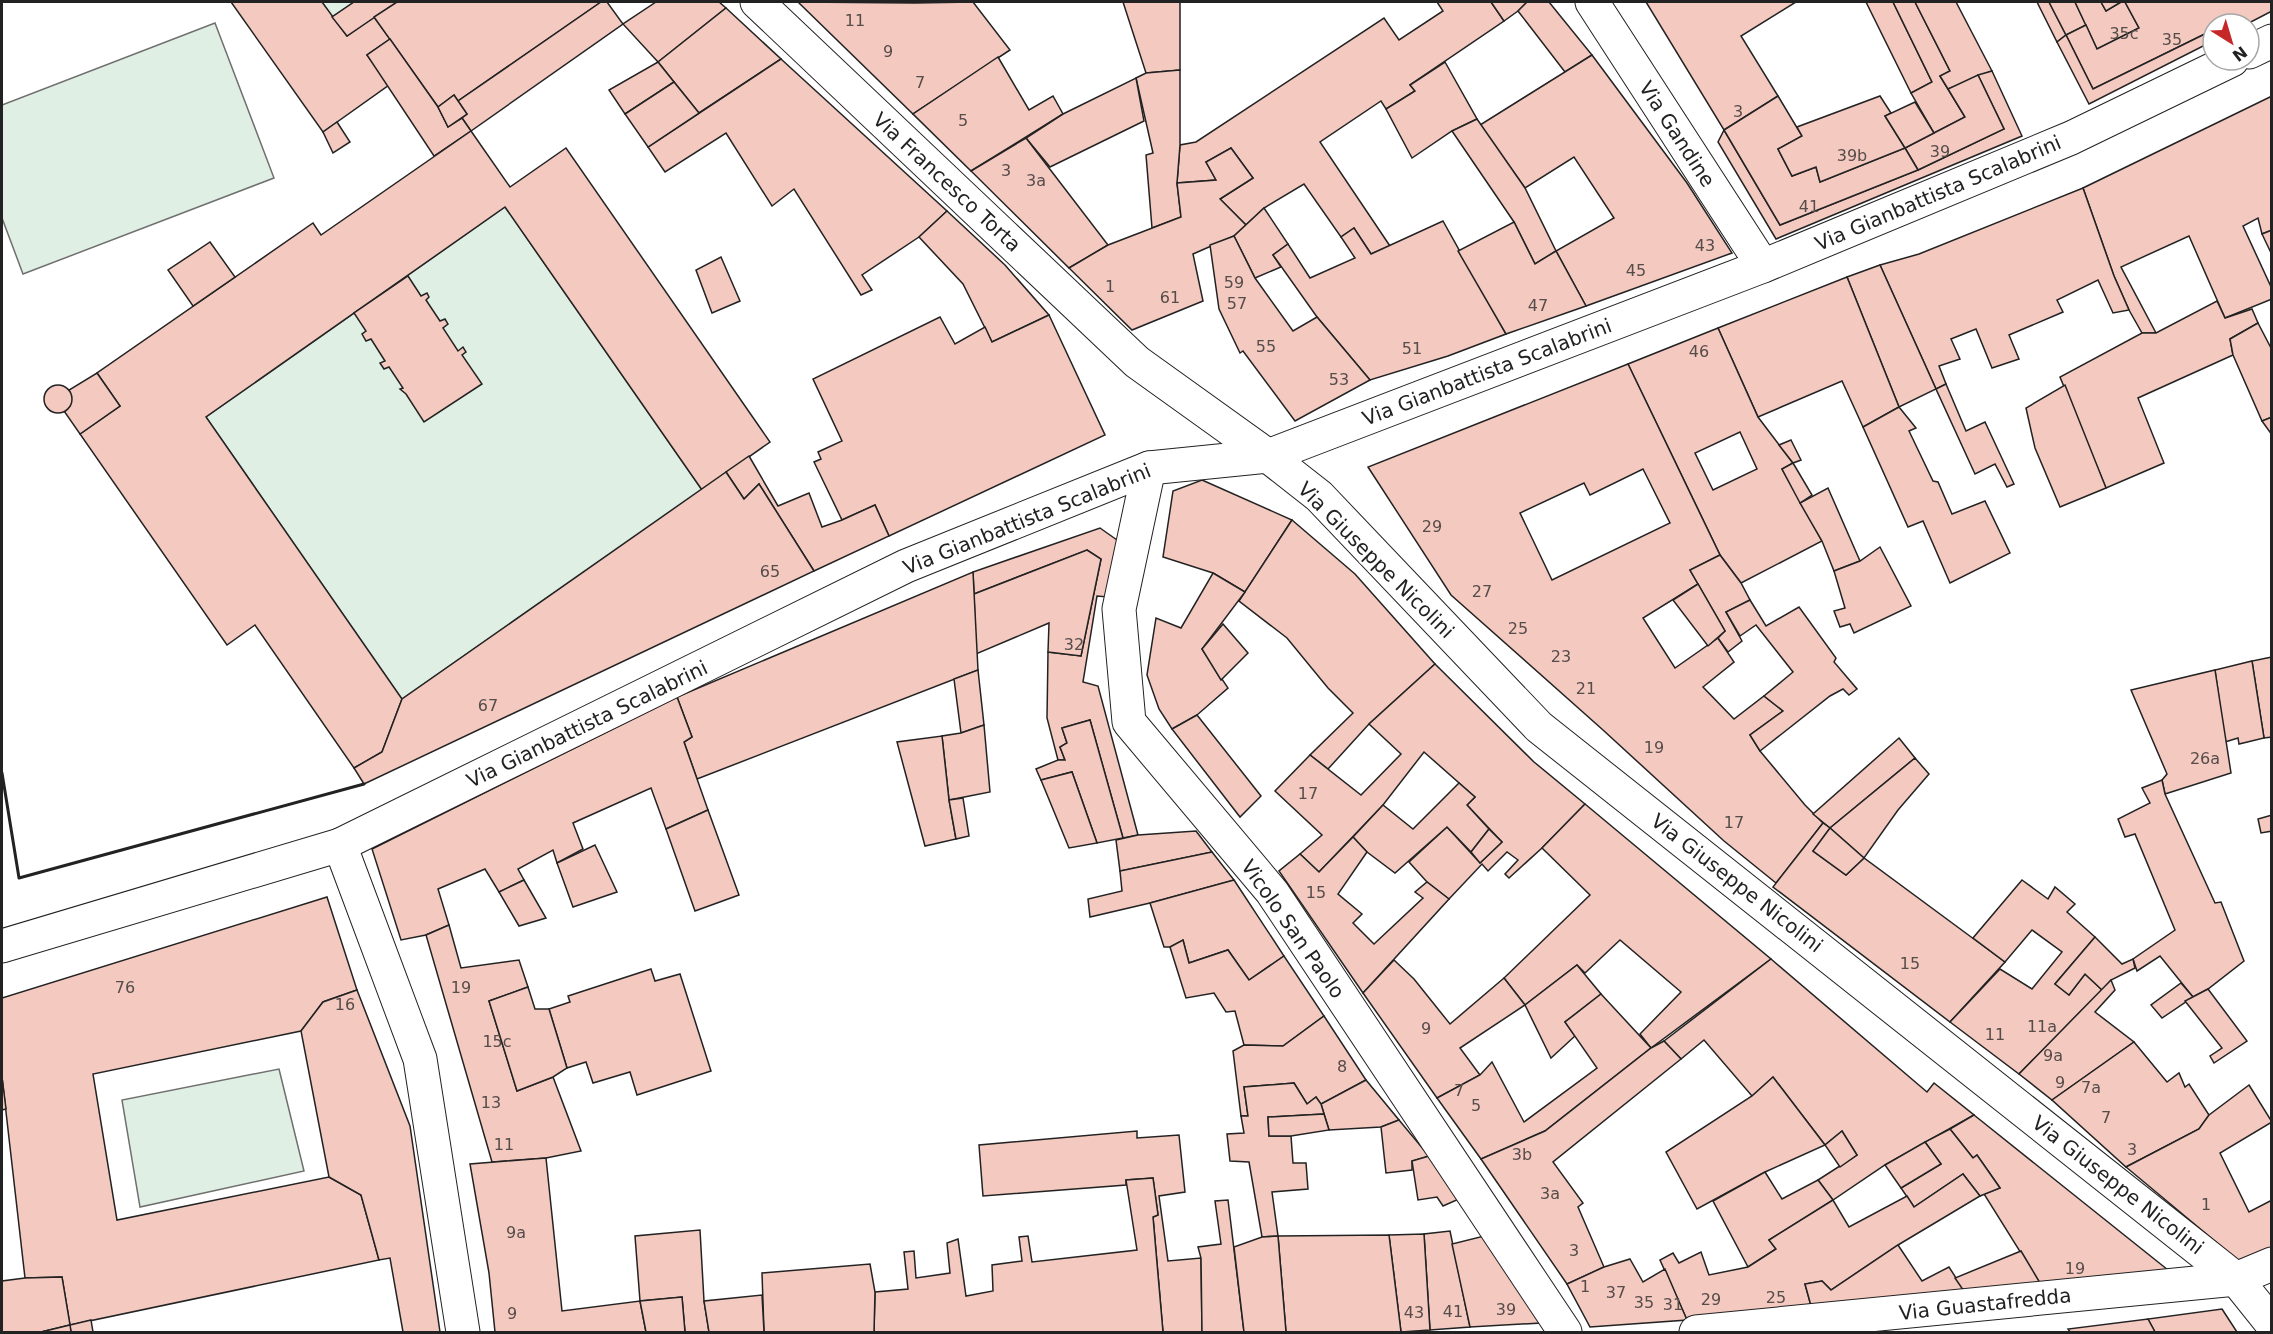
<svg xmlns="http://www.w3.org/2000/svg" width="2273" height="1334" font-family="'DejaVu Sans',sans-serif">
<rect width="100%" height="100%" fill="#fff"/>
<!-- green -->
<g fill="#e0efe3" stroke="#6f6f6f" stroke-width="1.5">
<path d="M322,2H354L332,17Z"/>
<path d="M215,23L274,178L23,274L2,218V105Z"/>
<path d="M505,207L702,490L402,699L206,417Z"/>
<path d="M279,1069L304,1171L140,1207L122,1100Z"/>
</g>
<!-- building -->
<g fill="#f3c9c0" stroke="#222" stroke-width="1.5" fill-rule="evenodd">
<path d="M231,2H322L347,36L374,17L390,39L367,55L389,85L323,132Z"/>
<path d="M354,2H397L347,36L332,17Z"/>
<path d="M397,2H601L458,101L454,95L438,107L374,17Z"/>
<path d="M601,2H607L623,24L471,131L462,118L467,114L458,101Z"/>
<path d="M656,2H719L726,8L658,62L623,24Z"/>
<path d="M798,2L914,3L973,2L1010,50L913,114Z"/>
<path d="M1123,2H1180V70L1146,73Z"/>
<path d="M1437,2H1491L1504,21L1410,85L1415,91L1386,109L1381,101L1320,142L1390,246L1371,254L1354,228L1341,237L1304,184L1264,208L1246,225L1220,199L1253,178L1231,148L1206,162L1216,180L1177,183L1180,145L1196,142L1384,18L1399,40L1443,11Z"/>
<path d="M1491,2H1527L1518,11L1504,21Z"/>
<path d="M1527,2H1549L1592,55L1565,72L1518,11Z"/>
<path d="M1646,2H1796L1741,36L1778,96L1724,130Z"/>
<path d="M1866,2H1893L1932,82L1911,93Z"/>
<path d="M1893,2H1915L1950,71L1940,76L1965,117L1934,133L1911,93L1932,82Z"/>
<path d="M1915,2H1956L1992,71L1948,89L1940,76L1950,71Z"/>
<path d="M2037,2H2049L2066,35L2057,42Z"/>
<path d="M2049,2H2075L2086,25L2066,35Z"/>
<path d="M2075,2H2101L2106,11L2121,2H2125L2139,28L2097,49Z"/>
<path d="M2101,2H2121L2106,11Z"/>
<path d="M2125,2H2272V11L2247,24H2213V30L2093,89L2066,35L2086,25L2097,49L2139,28Z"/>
<path d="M726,8L781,59L699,113L658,62Z"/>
<path d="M2213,30V41L2089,104L2057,42L2066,35L2093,89Z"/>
<path d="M390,39L438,107L448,127L462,118L471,131L434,156L367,55Z"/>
<path d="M1592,55L1687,183L1732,253L1586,306L1556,251L1614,218L1574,157L1525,188L1480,125Z"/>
<path d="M998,57L1029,110L1053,96L1063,114L971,171L913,114Z"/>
<path d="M781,59L947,211L919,237L862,275L872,290L861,295L794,189L772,206L726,133L665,172L648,147Z"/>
<path d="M658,62L674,82L625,114L609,90Z"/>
<path d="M1445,62L1477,119L1452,131L1412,158L1386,109L1415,91L1410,85Z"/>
<path d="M1180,70V145L1177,183L1181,217L1152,228L1146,155L1153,153L1136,78L1146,73Z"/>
<path d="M1992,71L2022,136L1776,239L1718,142L1724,130L1780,225L1918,170L2004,129L1978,75Z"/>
<path d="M1978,75L2004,129L1918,170L1905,148L1965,117L1948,89Z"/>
<path d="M1136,78L1144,121L1050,167L1026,138L1063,114Z"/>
<path d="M674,82L699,113L648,147L625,114Z"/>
<path d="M454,95L467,114L448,127L438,107Z"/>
<path d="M1778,96L1802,136L1778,149L1792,176L1816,167L1820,182L1905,148L1918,170L1780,225L1724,130Z"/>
<path d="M1880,96L1891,113L1885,116L1905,148L1820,182L1816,167L1792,176L1778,149L1802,136L1797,127Z"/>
<path d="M2272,96V230L2262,234L2258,218L2243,226L2272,289V299L2225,318L2189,236L2121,267L2156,333H2142L2129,310L2114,276L2083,188Z"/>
<path d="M1915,102L1934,133L1905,148L1885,116Z"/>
<path d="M1477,119L1525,188L1556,251L1535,264L1514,222L1452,131Z"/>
<path d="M337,122L350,142L333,153L323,132Z"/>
<path d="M471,131L510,187L566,148L770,442L702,490L505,207L206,417L402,699L382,752L354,768L255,625L227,645L80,434L120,406L97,373L313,223L321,235Z"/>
<path d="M1026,138L1108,245L1069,268L971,171Z"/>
<path d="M1231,148L1253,178L1220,199L1246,225L1234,236L1193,254L1203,301L1132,330L1069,268L1108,245L1181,217L1177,183L1216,180L1206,162Z"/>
<path d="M2083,188L2114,276L2129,310L2113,313L2098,280L2057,300L2063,312L2009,335L2019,359L1992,368L1976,329L1951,339L1960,359L1939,366L1946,384L1936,389L1880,265L1919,254Z"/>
<path d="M1264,208L1288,244L1273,255L1281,267L1255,278L1234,236Z"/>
<path d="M947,211L1005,265L1049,315L992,342L963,284L919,237Z"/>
<path d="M1443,221L1506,334L1448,356L1370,380L1317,317L1273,255L1288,244L1310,278L1355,258L1341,237L1354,228L1371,254Z"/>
<path d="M1514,222L1535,264L1556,251L1586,306L1506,334L1458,251Z"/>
<path d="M2272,230V255L2262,234Z"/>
<path d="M1234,236L1255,278L1293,331L1317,317L1370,380L1295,421L1243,351L1240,353L1219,309L1210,245Z"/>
<path d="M210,242L235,277L193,306L168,270Z"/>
<path d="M721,257L740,301L712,313L696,270Z"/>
<path d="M1880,265L1936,389L1899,407L1847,277Z"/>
<path d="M408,276L421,296L427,293L429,297L426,300L440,321L445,319L448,324L443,328L458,351L463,347L466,352L462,355L482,384L424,422L406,394L400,389L403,388L389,367L384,369L380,363L385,361L371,339L366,341L362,334L366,331L354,313Z"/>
<path d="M1847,277L1899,407L1863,427L1842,381L1758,417L1718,328Z"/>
<path d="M2217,301L2225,318L2252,309L2258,323L2230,339L2233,355L2138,398L2164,463L2106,488L2060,377L2142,333H2156Z"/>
<path d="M1049,315L1105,435L889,536L875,505L842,520L814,462L821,459L818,452L842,441L813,379L940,317L955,344L985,327L992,342Z"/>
<path d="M2258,323L2272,350V417L2262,421L2233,355L2230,339Z"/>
<path d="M1718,328L1758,417L1793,463L1782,469L1822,541L1741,583L1720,555L1628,364ZM1740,432L1757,469L1713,490L1695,453Z"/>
<path d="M1628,364L1720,555L1690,570L1698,584L1643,618L1675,668L1718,638L1734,662L1703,687L1734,719L1764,696L1783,711L1750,735L1760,751L1805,805L1823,823L1776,883L1724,841L1603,730L1451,595L1368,467ZM1643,469L1670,523L1552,580L1520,513L1584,483L1590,495Z"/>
<path d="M97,373L120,406L80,434L64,411L70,406L71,397L69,390Z"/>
<path d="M1946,384L1966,431L1985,422L2014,484L2007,487L1995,464L1975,474L1936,389Z"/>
<path d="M2065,385L2106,488L2060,507L2035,448L2026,408Z"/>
<circle cx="58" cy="399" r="14"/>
<path d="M1899,407L1916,428L1909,431L1933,481L1938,482L1952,514L1985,501L2010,553L1950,583L1923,521L1908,527L1863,427Z"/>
<path d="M2272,417V435L2262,421Z"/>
<path d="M1791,440L1801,460L1793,463L1779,445Z"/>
<path d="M749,456L778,506L809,493L822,527L842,520L875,505L889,536L814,571L759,484L744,499L726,472Z"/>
<path d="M1793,463L1812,495L1800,503L1782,469Z"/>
<path d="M726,472L744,499L759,484L814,571L364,784L354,768L382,752L402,699Z"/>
<path d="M1202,480L1292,520L1245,592L1213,573L1163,557L1173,491Z"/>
<path d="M1828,488L1860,561L1834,571L1822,541L1800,503Z"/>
<path d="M1292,520L1355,574L1435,664L1369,724L1328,769L1310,755L1353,713L1328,688L1287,638L1239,601Z"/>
<path d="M1100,528L1117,540L1108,597L1097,596L1083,682L1098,686L1138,835L1123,838L1090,720L1062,728L1067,743L1060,747L1065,760H1058L1047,718L1048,652L1081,656L1101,559L1087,550L974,594L973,572Z"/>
<path d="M1880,547L1911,606L1854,633L1850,624L1840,627L1834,611L1845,608L1834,571L1860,561Z"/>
<path d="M1087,550L1101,559L1081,656L1048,652L1049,623L976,654L974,594Z"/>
<path d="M1720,555L1741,583L1750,600L1726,612L1742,641L1728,652L1718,638L1725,631L1690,570Z"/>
<path d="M973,572L978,670L697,779L684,742L692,737L677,697Z"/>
<path d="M1213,573L1245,592L1202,649L1228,688L1197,715L1172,729L1159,709L1147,675L1156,618L1181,628Z"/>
<path d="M1698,584L1725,631L1708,646L1673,600Z"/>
<path d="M1750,600L1766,626L1799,607L1836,658L1834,662L1857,689L1849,695L1843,689L1830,696L1760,751L1750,735L1783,711L1764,696L1793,672L1756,625L1740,636L1726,612Z"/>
<path d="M1223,624L1248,653L1221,680L1202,649Z"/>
<path d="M2272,657V737L2264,738L2252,661Z"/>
<path d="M2252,661L2264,738L2239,744L2238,738L2225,742L2215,670Z"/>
<path d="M1435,664L1534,762L1585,804L1542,848L1509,878L1505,874L1518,860L1507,852L1488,871L1482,864L1449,899L1427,882L1409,862L1447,827L1480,863L1502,842L1467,805L1475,797L1424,752L1383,805L1319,872L1300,854L1322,835L1275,791L1310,755L1361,795L1401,754L1369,724Z"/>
<path d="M978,670L984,725L961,733L954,679Z"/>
<path d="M2215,670L2231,773L2165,794L2162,780L2167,774L2131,690Z"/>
<path d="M677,697L692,737L684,742L708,810L666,829L651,788L573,823L583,849L557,863L553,850L518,869L524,880L499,892L485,869L438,889L449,925L426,935L401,940L372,849Z"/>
<path d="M1197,715L1261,796L1240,817L1172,729Z"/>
<path d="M1090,720L1123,838L1097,843L1072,772L1041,780L1036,769L1058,760H1065L1060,747L1067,743L1062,728Z"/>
<path d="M984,725L990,792L949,800L942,736L961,733Z"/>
<path d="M942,736L949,800L956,839L925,846L897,742Z"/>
<path d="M1899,738L1915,758L1830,828L1813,814Z"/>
<path d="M1915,758L1929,774L1898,810L1864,858L1830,828Z"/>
<path d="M1072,772L1097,843L1069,848L1041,780Z"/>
<path d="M2162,780L2165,794L2215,903L2221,902L2244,961L2208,989L2193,997L2160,956L2137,971L2133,959L2175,930L2135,834L2125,837L2118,819L2150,803L2142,788Z"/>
<path d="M1459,783L1475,797L1467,805L1489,829L1471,852L1447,827L1395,873L1367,852L1353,837L1383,805L1413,829Z"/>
<path d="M963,798L969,836L956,839L949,800Z"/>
<path d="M1585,804L1771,959L1651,1048L1640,1034L1681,992L1620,940L1585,973L1577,965L1525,1005L1504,978L1590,895L1542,848Z"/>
<path d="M708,810L739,895L695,911L666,829Z"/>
<path d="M2272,815V831L2261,833L2258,819Z"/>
<path d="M1823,823L1830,828L1813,851L1846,875L1864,858L2005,962L1950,1022L1773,887Z"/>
<path d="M1830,828L1864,858L1846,875L1813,851Z"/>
<path d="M1489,829L1502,842L1480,863L1471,852Z"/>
<path d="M1196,831L1212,852L1120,871L1116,840L1138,835Z"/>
<path d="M1353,837L1367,852L1338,894L1362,914L1353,923L1374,944L1423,898L1415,892L1427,882L1449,899L1363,993L1279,871L1300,854L1319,872Z"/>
<path d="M595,845L617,892L573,907L557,863Z"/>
<path d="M1212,852L1234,880L1150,903L1090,917L1088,899L1122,891L1120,871Z"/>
<path d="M524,880L546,918L519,926L499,892Z"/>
<path d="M1234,880L1284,956L1249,980L1228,950L1189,963L1183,940L1170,947H1164L1150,903Z"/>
<path d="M2022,880L2048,899L2055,887L2075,904L2067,912L2095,937L2055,984L2069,995L2085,974L2102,990L2019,1074L1950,1022L2000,969L2032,989L2062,952L2032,930L2005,962L1973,938Z"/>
<path d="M327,897L357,990L323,1002L301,1031L93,1074L117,1220L329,1177L361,1195L379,1260L70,1325L62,1277L25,1278L2,1077V998Z"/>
<path d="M449,925L461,968L519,960L528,987L489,1001L517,1091L553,1077L581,1151L546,1158L492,1162L426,935Z"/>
<path d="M2095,937L2122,964L2133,959L2135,968L2111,980L2102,990L2085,974L2069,995L2055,984Z"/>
<path d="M1183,940L1189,963L1228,950L1249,980L1284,956L1324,1016L1283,1046L1244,1045L1235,1011L1226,1012L1214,993L1186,998L1170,947Z"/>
<path d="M1771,959L1927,1092L1934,1083L1974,1115L1885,1165L1833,1200L1818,1180L1857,1155L1842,1131L1825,1145L1773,1077L1752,1096L1704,1040L1681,1059L1664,1041Z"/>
<path d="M1394,960L1414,979L1450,1024L1504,978L1525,1005L1460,1048L1480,1075L1437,1098L1363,993Z"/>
<path d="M1577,965L1601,994L1565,1022L1575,1036L1551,1058L1525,1005Z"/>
<path d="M651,969L655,981L680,974L711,1071L637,1095L630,1072L593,1083L586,1062L567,1068L549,1009L570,1002L568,996Z"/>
<path d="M2111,980L2115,990L2095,1012L2134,1042L2052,1100L2019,1074Z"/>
<path d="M2181,983L2193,997L2162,1018L2151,1005Z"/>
<path d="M528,987L535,1009H549L567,1068L553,1077L517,1091L489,1001Z"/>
<path d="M2208,989L2247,1041L2214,1063L2210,1056L2222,1048L2185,1001Z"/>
<path d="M357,990L410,1126L440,1332H403L390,1258L379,1260L361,1195L329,1177L301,1031L323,1002Z"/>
<path d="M1601,994L1651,1048L1545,1131L1481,1159L1437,1098L1480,1075L1492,1062L1524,1122L1597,1068L1565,1022Z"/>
<path d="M1324,1016L1366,1080L1321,1104L1316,1097L1307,1104L1294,1083L1244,1087L1248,1116H1241L1233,1051L1244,1045L1283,1046Z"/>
<path d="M1664,1041L1681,1059L1553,1162L1583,1203L1578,1207L1604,1267L1567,1284L1481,1159L1545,1131L1651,1048Z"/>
<path d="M2134,1042L2167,1082L2179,1073L2185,1087L2189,1084L2209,1115L2199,1129L2126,1167L2052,1100Z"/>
<path d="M2,1077L6,1109L2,1110Z"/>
<path d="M1773,1077L1825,1145L1765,1172L1697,1209L1666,1152L1752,1096Z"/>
<path d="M1366,1080L1399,1120L1381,1127L1329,1130L1321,1104Z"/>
<path d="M1294,1083L1307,1104L1316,1097L1321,1104L1324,1114L1268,1117L1269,1136H1291L1293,1163H1306L1308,1189L1272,1192L1278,1236L1262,1237L1249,1162L1230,1161L1227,1134L1244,1133L1241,1116H1248L1244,1087Z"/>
<path d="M2249,1085L2272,1122L2220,1153L2249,1212L2272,1200V1253L2246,1267L2126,1167L2199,1129L2209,1115Z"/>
<path d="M1324,1114L1329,1130L1291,1136H1269L1268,1117Z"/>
<path d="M1974,1115L2168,1270L2046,1293L1984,1194L2000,1188L1977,1155L1973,1158L1950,1129Z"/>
<path d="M1399,1120L1429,1156L1412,1161V1170L1386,1173L1381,1127Z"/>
<path d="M1950,1129L1973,1158L1977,1155L2000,1188L1980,1196L1963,1174L1914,1207L1901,1188L1941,1164L1925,1142Z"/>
<path d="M1137,1131V1138L1179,1135L1185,1192L1159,1196L1168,1261L1201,1258L1202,1332H1163L1153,1217L1158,1215L1153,1178L1126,1180V1185L983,1196L979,1145Z"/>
<path d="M1842,1131L1857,1155L1840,1167L1825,1145Z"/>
<path d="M1925,1142L1941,1164L1901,1188L1885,1165Z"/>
<path d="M1429,1156L1459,1199L1443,1206L1437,1197L1418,1200L1412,1161Z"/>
<path d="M546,1158L562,1311L640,1301L646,1332H495L489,1273L470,1164Z"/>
<path d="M1765,1172L1782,1199L1818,1180L1833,1200L1769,1240L1776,1249L1748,1267L1713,1201Z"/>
<path d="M1963,1174L1980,1196L1898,1245L1831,1290L1822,1281L1805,1284L1813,1313L1687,1320L1660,1260L1673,1253L1679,1263L1701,1252L1709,1275L1748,1267L1776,1249L1769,1240L1833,1200L1849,1227L1907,1196L1914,1207Z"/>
<path d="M1153,1178L1158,1215L1153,1217L1163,1332H874L875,1292L908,1289L904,1252L914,1251L916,1278L950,1273L947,1243L958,1239L966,1296L993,1291L992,1265L1022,1261L1019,1237L1028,1236L1032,1262L1137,1250L1126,1180Z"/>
<path d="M1228,1200L1244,1332H1202L1201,1258L1198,1247L1221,1244L1215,1201Z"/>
<path d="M700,1230L704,1301L709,1332H685L682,1297L640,1301L635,1236Z"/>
<path d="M1450,1231L1470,1327L1430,1330L1424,1234Z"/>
<path d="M1424,1234L1430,1330L1401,1332L1389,1235Z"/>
<path d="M1389,1235L1401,1332H1286L1278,1236Z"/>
<path d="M1278,1236L1286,1332H1244L1234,1247L1262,1237Z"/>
<path d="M1484,1236L1541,1323L1470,1327L1452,1244Z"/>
<path d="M1898,1245L1922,1281L1949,1267L1972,1303L1813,1313L1805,1284L1822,1281L1831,1290Z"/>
<path d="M2021,1251L2046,1293L1972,1303L1955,1278Z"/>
<path d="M1630,1259L1643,1282L1665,1269L1687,1320L1590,1327L1567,1284L1604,1267Z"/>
<path d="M870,1264L875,1292L874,1332H764L762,1273Z"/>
<path d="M62,1277L70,1325L41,1332H2V1281L25,1278Z"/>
<path d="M762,1295L764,1332H709L704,1301Z"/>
<path d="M682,1297L685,1332H646L640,1301Z"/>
<path d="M2222,1309L2237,1332H2155L2148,1319Z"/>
<path d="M2148,1319L2155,1332H2070L2068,1329Z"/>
<path d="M91,1320L93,1332H71L70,1325Z"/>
<path d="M70,1325L71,1332H41Z"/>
</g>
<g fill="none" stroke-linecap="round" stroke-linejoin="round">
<defs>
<g id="street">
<path d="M757,2L1137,362L1268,456L1319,496L1539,727L2236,1279L2272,1324"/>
<path d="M1592,2L1763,266"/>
<path d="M2249,52L2272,41"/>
<path d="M1149,468L1119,609L1129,722L1272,892L1565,1332"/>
<path d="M340,845L420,1059L463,1332"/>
<path d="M2,946L340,845L906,566L1149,468L1268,456L1763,266L2071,138L2232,60"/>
<path d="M1696,1332L2236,1279L2272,1264"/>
</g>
</defs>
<!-- street casing -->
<use href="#street" stroke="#222" stroke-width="35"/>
<!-- street -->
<use href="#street" stroke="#fff" stroke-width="33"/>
<!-- wall -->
<path stroke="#222" stroke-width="3" d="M2,773L19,878L364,784"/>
</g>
<g text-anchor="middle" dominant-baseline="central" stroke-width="4.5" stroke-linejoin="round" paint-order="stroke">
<!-- number labels -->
<g font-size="16" fill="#564c4a">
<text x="855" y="20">11</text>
<text x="2124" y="33">35c</text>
<text x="2172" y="39">35</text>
<text x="888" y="51">9</text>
<text x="920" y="82">7</text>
<text x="1738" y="111">3</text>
<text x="963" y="120">5</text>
<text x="1940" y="151">39</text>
<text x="1852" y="155">39b</text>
<text x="1006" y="170">3</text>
<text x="1036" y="180">3a</text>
<text x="1809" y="206">41</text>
<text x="1705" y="245">43</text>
<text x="1636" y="270">45</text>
<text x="1234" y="282">59</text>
<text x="1110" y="286">1</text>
<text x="1170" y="297">61</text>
<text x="1237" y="303">57</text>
<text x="1538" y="305">47</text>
<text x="1266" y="346">55</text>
<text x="1412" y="348">51</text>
<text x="1699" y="351">46</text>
<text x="1339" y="379">53</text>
<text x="1432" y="526">29</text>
<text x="770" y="571">65</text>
<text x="1482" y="591">27</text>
<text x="1518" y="628">25</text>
<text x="1074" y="644">32</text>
<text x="1561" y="656">23</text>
<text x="1586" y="688">21</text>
<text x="488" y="705">67</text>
<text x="1654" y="747">19</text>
<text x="2205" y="758">26a</text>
<text x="1308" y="793">17</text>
<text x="1734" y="822">17</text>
<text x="1316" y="892">15</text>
<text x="1910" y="963">15</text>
<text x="125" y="987">76</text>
<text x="461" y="987">19</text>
<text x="345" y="1004">16</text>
<text x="2042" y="1026">11a</text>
<text x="1426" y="1028">9</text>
<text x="1995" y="1034">11</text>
<text x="497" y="1041">15c</text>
<text x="2053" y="1055">9a</text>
<text x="1342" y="1066">8</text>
<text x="2060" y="1082">9</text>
<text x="2091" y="1087">7a</text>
<text x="1459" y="1090">7</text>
<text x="491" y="1102">13</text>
<text x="1476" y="1105">5</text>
<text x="2106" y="1117">7</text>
<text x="504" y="1144">11</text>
<text x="2132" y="1149">3</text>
<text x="1522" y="1154">3b</text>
<text x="1550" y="1193">3a</text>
<text x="2206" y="1204">1</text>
<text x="516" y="1232">9a</text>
<text x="1574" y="1250">3</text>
<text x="2075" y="1268">19</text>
<text x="1585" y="1286">1</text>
<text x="1616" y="1292">37</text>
<text x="1776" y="1297">25</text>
<text x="1711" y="1299">29</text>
<text x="1644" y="1302">35</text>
<text x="1673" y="1304">31</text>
<text x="1506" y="1309">39</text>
<text x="1453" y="1311">41</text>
<text x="1414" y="1312">43</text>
<text x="512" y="1313">9</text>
</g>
<!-- street labels -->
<g font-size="20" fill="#222" stroke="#fff">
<text transform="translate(1677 134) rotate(57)">Via Gandine</text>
<text transform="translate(947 182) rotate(43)">Via Francesco Torta</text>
<text transform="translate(1938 193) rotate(-23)">Via Gianbattista Scalabrini</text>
<text transform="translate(1487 372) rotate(-21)">Via Gianbattista Scalabrini</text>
<text transform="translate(1027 519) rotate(-22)">Via Gianbattista Scalabrini</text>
<text transform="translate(1376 560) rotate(45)">Via Giuseppe Nicolini</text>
<text transform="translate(587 724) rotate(-26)">Via Gianbattista Scalabrini</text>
<text transform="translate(1737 883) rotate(38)">Via Giuseppe Nicolini</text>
<text transform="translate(1293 929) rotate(55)">Vicolo San Paolo</text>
<text transform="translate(2118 1185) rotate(38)">Via Giuseppe Nicolini</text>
<text transform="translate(1985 1304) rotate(-6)">Via Guastafredda</text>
</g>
</g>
<!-- border -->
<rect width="2273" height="1334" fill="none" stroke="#222222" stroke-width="6"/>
<!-- north arrow -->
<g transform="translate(2231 42) rotate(143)"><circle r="28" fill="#ffffff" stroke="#a7a7a7" stroke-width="1.5"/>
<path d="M0-4.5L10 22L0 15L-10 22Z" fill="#c62828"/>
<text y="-9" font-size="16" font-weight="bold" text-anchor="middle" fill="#222222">N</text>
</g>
</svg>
